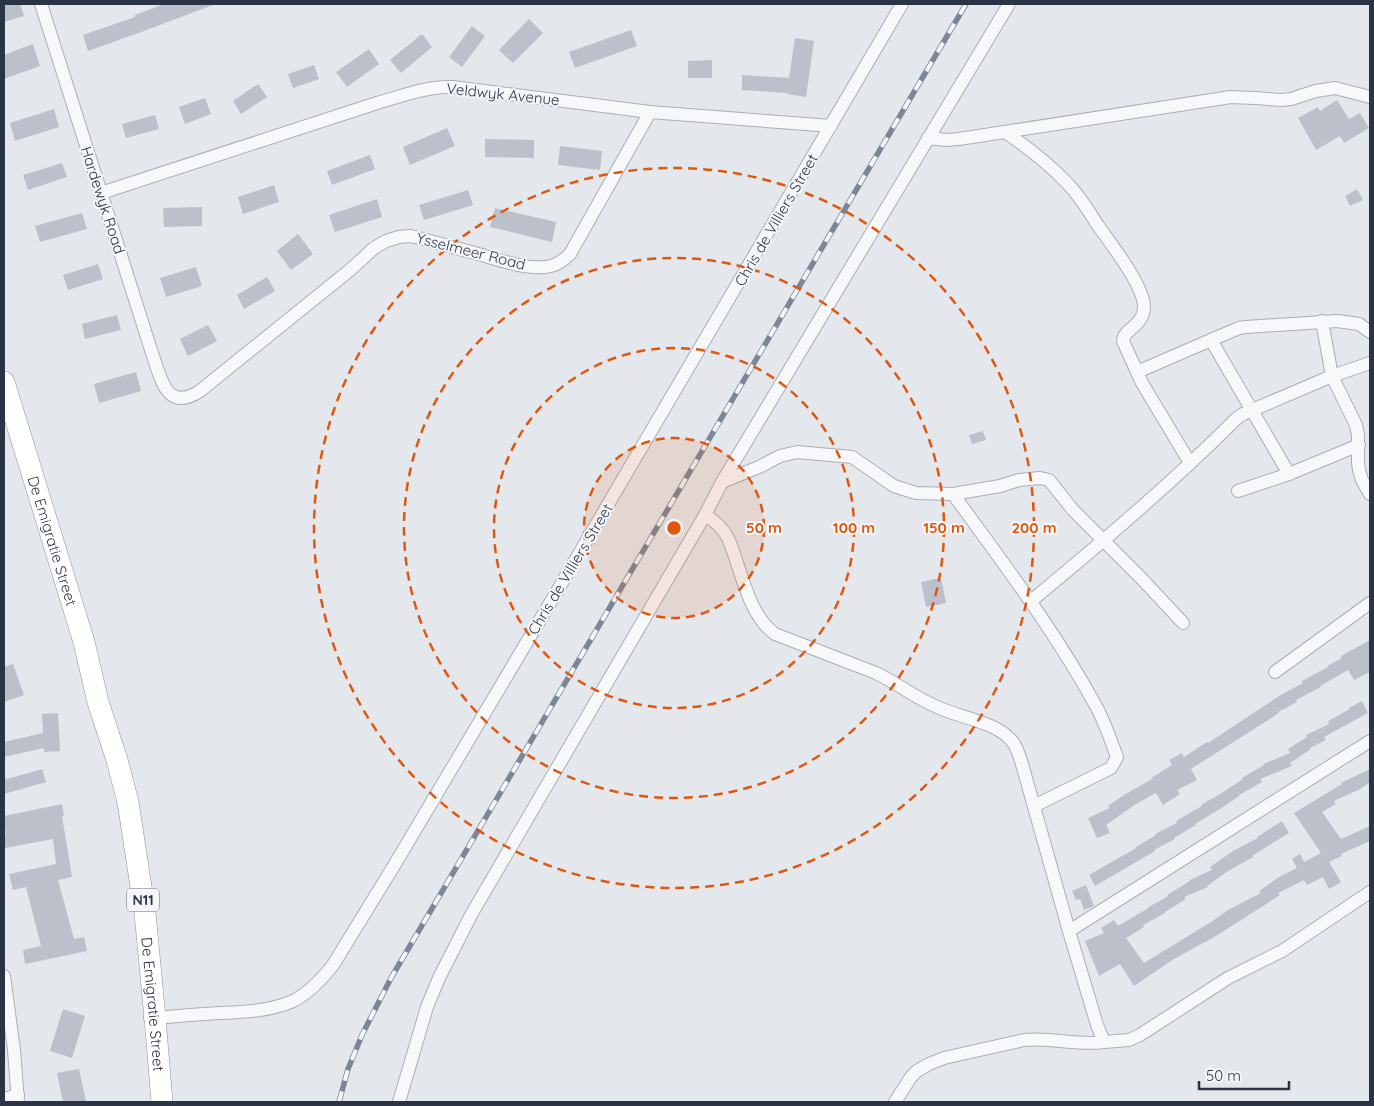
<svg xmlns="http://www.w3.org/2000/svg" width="1374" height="1106" font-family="Quicksand,sans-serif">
<rect width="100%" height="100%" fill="#e4e7ec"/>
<!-- building -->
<g fill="#bbc0ca">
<path d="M4,4H20L24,16L4,22Z"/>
<path d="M164,4L213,5L141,32L88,51L83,35L135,17V15Z"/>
<path d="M529,19L543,33L513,63L499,50Z"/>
<path d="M472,26L485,36L462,67L449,57Z"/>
<path d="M631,30L637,46L575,68L569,52Z"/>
<path d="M422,34L432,47L401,73L390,60Z"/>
<path d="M795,38L814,41L806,97L787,94V93L742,90V75L789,78Z"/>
<path d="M33,44L40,66L4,79V55Z"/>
<path d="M369,49L379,64L347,87L336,72Z"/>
<path d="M712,60V78H688V61Z"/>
<path d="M314,65L319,79L293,88L288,74Z"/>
<path d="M258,84L267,97L241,114L233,101Z"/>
<path d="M205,98L211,114L185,124L179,107Z"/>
<path d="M1337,100L1349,119L1360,113L1369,128L1344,143L1340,136L1316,150L1298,118L1318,107L1320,111Z"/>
<path d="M54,109L59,127L15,141L10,123Z"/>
<path d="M155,115L159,129L126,138L122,124Z"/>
<path d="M447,128L455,146L410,165L403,147Z"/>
<path d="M485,139L534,140V158L485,157Z"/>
<path d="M560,146L602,151L600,170L558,165Z"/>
<path d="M370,155L375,169L332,185L327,171Z"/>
<path d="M62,163L67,177L28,190L23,175Z"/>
<path d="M274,185L279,202L243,214L238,197Z"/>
<path d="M1357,189L1363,200L1350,206L1345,196Z"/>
<path d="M468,190L473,205L424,220L419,205Z"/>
<path d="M377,199L382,217L335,232L329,215Z"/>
<path d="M202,207V226L164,227L163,208Z"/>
<path d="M495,208L556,222L552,242L490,227Z"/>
<path d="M82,213L87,229L40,242L35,226Z"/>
<path d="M298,234L313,254L291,270L277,251Z"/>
<path d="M98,264L103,279L68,290L63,275Z"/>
<path d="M196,267L202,286L166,297L160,278Z"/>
<path d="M267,277L275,291L244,309L237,295Z"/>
<path d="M117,315L121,330L85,339L82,324Z"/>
<path d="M208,325L217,341L188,356L180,339Z"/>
<path d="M136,372L141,391L99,403L94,384Z"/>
<path d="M983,431L986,440L972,444L969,435Z"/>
<path d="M941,578L946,603L926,607L921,582Z"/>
<path d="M1370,640V672L1354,680L1348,670L1320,686L1321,687L1296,700L1297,702L1278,712L1279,713L1191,769L1197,780L1177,790L1180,794L1163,805L1156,793L1136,804L1106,825L1110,833L1097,838L1088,818L1110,808L1108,806L1124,795L1152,779L1151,778L1172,765L1169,760L1182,753L1184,757L1207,742L1208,743L1279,696L1303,683L1302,681L1328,667L1327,666L1342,658L1341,656Z"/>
<path d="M13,664L24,695L4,702V667Z"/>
<path d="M1362,701L1368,713L1324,737L1326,740L1310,748L1311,749L1290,763L1292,766L1260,779L1262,782L1239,795V796L1220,809L1195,824L1196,825L1174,838L1175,839L1154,850L1155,851L1095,886L1089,875L1136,848V847L1156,835L1155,834L1177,823L1176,821L1202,806L1201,805L1220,794L1243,779L1242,778L1264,765L1263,764L1290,753L1288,749L1307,737L1306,735L1329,724L1328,721L1350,709L1349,708Z"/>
<path d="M58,713L60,751L44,752V748L4,757V742L43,733L42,714Z"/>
<path d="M42,769L46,782L4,794V780Z"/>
<path d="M1370,769V782L1360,789L1334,801L1336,804L1322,812L1341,839L1370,826V841L1341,854L1342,856L1329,862L1341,882L1329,889L1323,877L1307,885L1304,880L1278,893L1280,895L1216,936L1174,959L1134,986L1120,964L1099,976L1085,941L1104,933L1101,928L1114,920L1118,926L1147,909V908L1168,896L1167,895L1190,881V880L1212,870L1210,867L1233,851L1258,838L1257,837L1282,821L1289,833L1252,856L1253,857L1228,871L1207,886L1208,887L1184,897L1186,899L1165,912V913L1143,925L1144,927L1126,938L1144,963L1211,922L1228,910L1261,893L1259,891L1279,877L1297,868L1292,859L1300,854L1304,862L1321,853L1294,813L1342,784L1341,783Z"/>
<path d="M62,804L64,815L62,816L72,877L58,880L74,939L84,937L87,951L25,964L23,950L41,946L26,887L13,890L9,874L56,864L53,839L5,848L4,835L6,834L4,824V816Z"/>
<path d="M1086,885L1094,906L1084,910L1080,899L1076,900L1072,891Z"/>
<path d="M63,1009L85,1016L72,1058L50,1051Z"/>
<path d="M79,1069L86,1102H63L57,1073Z"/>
</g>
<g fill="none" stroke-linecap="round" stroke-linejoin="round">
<defs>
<g id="street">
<path d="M41,4L152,353C161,378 166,413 200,391L350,270L374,248L386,241L399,237L411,236C435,242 459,249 482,255C502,261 531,271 551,266C559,264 564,260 570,254L650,112"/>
<path d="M1005,132C1027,147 1049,164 1067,183C1080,196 1089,212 1099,227C1111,244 1144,286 1144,307C1144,326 1123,329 1123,341L1142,383L1190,463"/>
<path d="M928,138L946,140L959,139L1218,99L1230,97L1255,98L1281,100L1291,99L1316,91L1335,88L1370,97"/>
<path d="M101,193L377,103C402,96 427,86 453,87L650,112L831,126"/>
<path d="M1322,321L1332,376L1356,425L1358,435V463L1359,470L1362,480L1370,494"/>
<path d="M1211,340L1289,474"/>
<path d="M1137,372L1211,340L1239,328L1246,327L1337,321L1359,324L1370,332"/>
<path d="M722,482L759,467L780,456L797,452L852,457L894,486L916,493L953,494L1000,486L1019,480L1040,478L1049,480L1073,510L1142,579L1183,623"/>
<path d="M1238,491L1289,474L1359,445"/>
<path d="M953,494C1003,563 1056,632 1097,708C1105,723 1111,741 1117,757L1111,768L1034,806"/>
<path d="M705,515C715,521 722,527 728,538C741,568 748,615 775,634L876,673C897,683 915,698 937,707C958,717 991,721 1008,737C1016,743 1019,755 1022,764L1069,931L1097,1025L1104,1042L1129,1040L1140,1035L1228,978L1282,951L1370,892"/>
<path d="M1031,601C1101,543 1171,484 1236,419L1243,414L1332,376L1370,363"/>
<path d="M1275,672L1370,603"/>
<path d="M1069,931L1370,741"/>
<path d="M4,976L14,1050L18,1102"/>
<path d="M150,1018C169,1017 187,1015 205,1014C233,1012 266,1013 293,1001C309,993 322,979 333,965L395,864L556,593L902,4"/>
<path d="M4,1099L18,1095"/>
<path d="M399,1102L427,1007L439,978L471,915L705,515L722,482L1009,4"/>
<path d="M895,1102L911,1077L917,1071L929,1064L944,1058L1024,1040C1051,1037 1078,1046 1104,1042"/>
</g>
<g id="highway">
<path id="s1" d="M4,382L84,642L98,702L117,760L128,802L145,913L155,1018L162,1102"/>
</g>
</defs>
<!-- street casing -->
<use href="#street" stroke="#a9aeb7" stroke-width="14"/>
<!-- highway casing -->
<use href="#highway" stroke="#8b94a3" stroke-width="22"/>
<!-- street -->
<use href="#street" stroke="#f7f8fa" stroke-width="12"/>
<!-- highway -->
<use href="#highway" stroke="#fff" stroke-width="21"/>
<defs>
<path id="rail" d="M339,1102L348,1069L362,1035L391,978L966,4"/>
</defs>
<!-- rail casing -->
<use href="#rail" stroke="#7d8696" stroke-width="5.5"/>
<!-- rail -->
<use href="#rail" stroke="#f4f6f9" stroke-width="4" stroke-dasharray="11" stroke-linecap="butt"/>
</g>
<!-- distance rings -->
<circle cx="674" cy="528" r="90" fill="#df570f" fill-opacity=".12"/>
<g fill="none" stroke="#df570f" stroke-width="2.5" stroke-dasharray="9 6">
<circle cx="674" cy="528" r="90"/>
<circle cx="674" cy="528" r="180"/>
<circle cx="674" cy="528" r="270"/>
<circle cx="674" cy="528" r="360"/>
</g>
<g text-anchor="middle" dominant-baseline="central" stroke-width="4" stroke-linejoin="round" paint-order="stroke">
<!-- shield labels -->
<rect fill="#f4f6f9" stroke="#676e7b" stroke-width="1" x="127" y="888.5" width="32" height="23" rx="4"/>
<g font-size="14" font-weight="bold" fill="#2b3445">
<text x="143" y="900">N11</text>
</g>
<!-- street labels -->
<g font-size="15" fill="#2b3445" stroke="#f4f6f9">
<text transform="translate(503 94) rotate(6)">Veldwyk Avenue</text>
<text transform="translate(103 200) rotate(72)">Hardewyk Road</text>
<text transform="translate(776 220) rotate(-60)">Chris de Villiers Street</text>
<text transform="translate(471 251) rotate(14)">Ysselmeer Road</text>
<text stroke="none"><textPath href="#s1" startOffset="166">De Emigratie Street</textPath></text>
<text transform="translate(570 569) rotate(-59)">Chris de Villiers Street</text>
<text stroke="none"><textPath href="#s1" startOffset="642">De Emigratie Street</textPath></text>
</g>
</g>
<circle cx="674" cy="528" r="8" fill="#df570f" stroke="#f4f6f9" stroke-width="2.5"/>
<g font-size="15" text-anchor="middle" font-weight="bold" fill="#df570f" stroke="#f4f6f9" stroke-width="4" stroke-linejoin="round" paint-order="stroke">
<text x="764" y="533">50 m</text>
<text x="854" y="533">100 m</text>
<text x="944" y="533">150 m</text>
<text x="1034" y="533">200 m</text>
</g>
<!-- border -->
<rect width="1374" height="1106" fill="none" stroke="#2b3445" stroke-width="10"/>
<!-- scale -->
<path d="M1199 1081v8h90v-8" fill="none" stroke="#2b3445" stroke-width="2.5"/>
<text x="1206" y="1081" font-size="15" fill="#2b3445" stroke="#f4f6f9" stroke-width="4" paint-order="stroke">50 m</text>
</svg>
